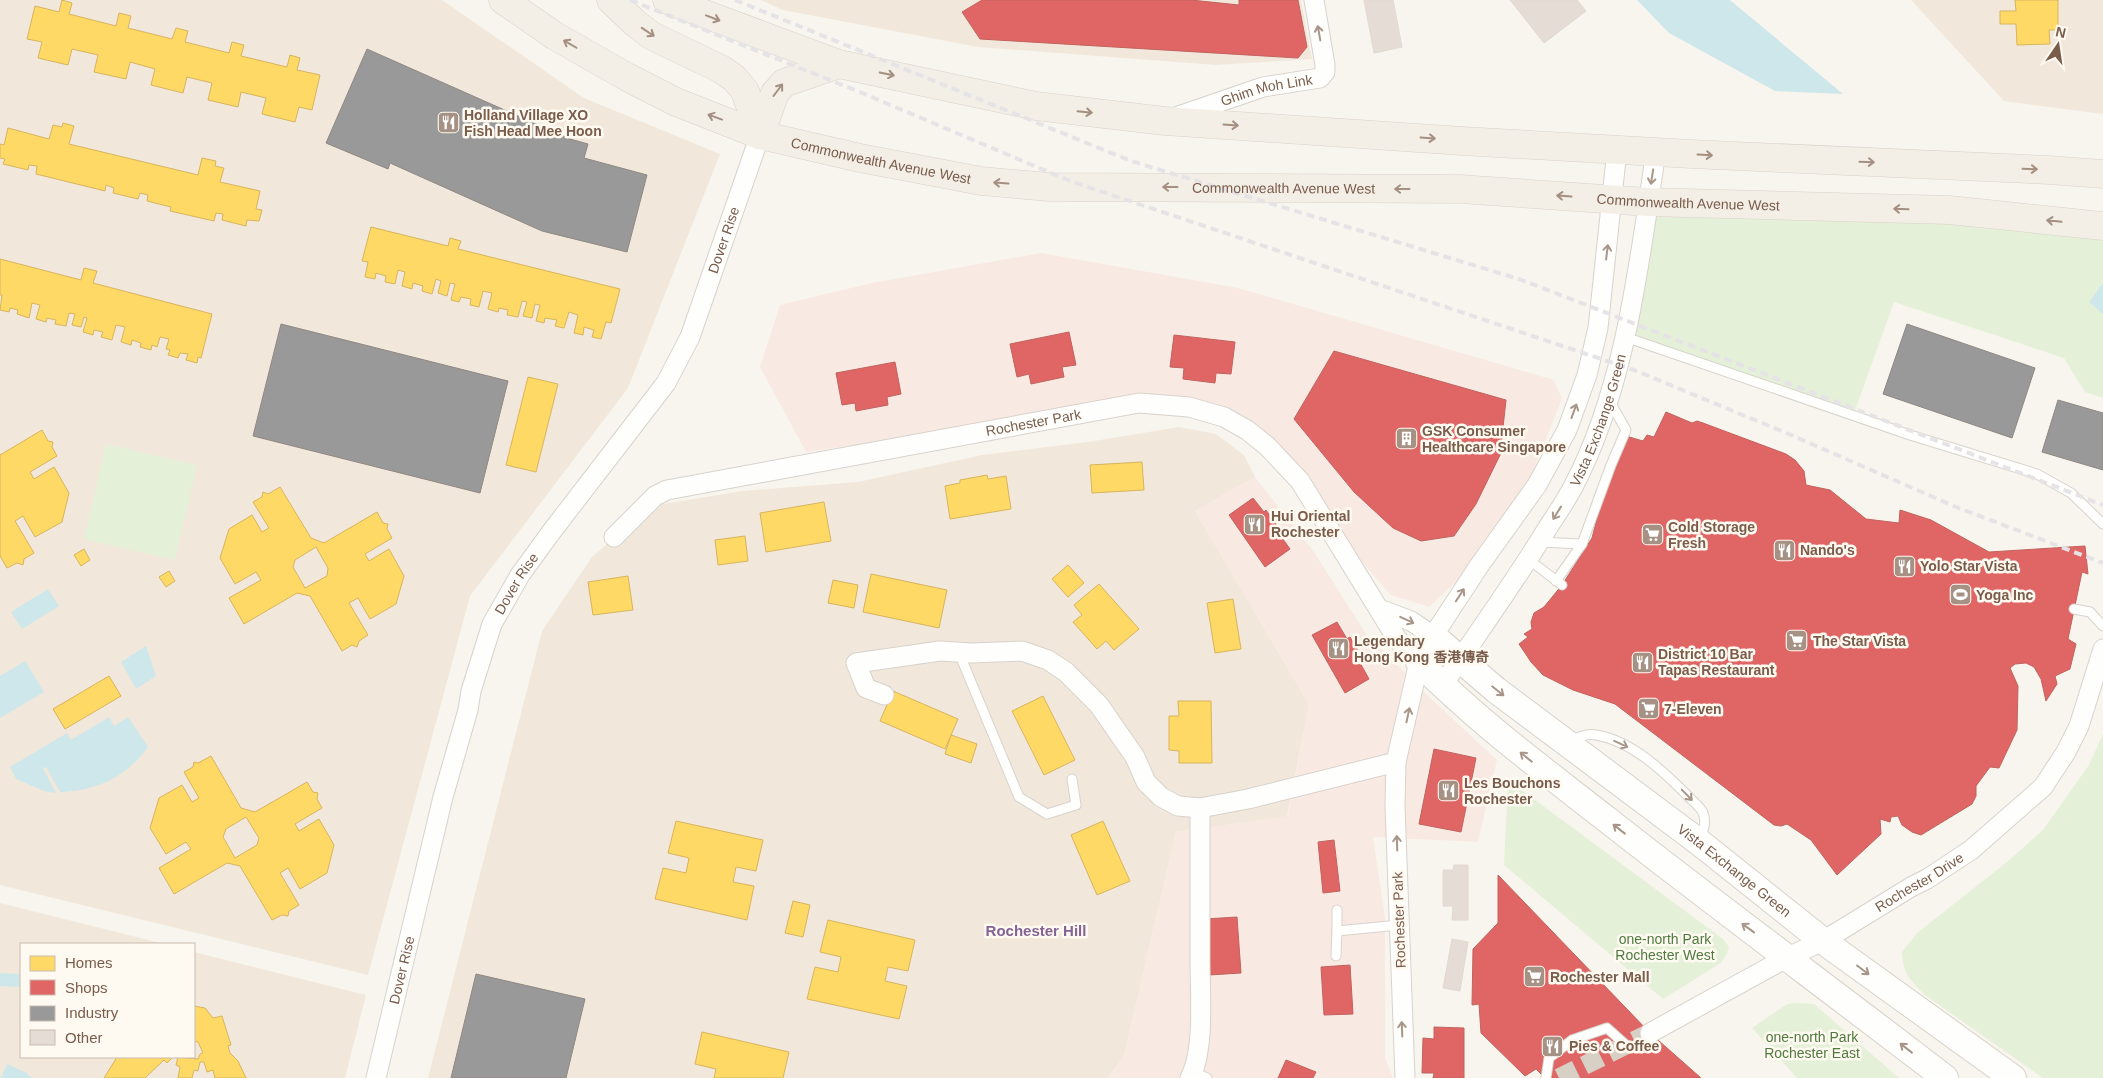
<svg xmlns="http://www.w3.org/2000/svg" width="2103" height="1078" font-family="Helvetica,'Noto Sans SC',sans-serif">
<rect width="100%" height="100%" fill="#f8f5ee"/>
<!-- residential -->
<g fill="#f1e8db">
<path d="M0,0H442L584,98L720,154L628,388L470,596L368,975L0,885Z"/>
<path d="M761,0H1301L1312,59L1216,65L978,47L783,10Z"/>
<path d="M1911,0H2103V114L2004,101Z"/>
<path d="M1179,427L1216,434L1244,455L1255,477L1195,511L1309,704L1287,817L1176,832L1124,1056L1108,1078H428L542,631L592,557L651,506L742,491L858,482L982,455L1088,442Z"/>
<path d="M0,903L165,944H21V1057H194V952L366,995L345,1078H0Z"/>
</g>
<!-- commercial -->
<g fill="#f8eae2">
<path d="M1041,253L1238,288L1314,310L1554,380L1562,399L1524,493L1478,561L1429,607L1391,595L1362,562L1308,481L1227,412L1148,401L1058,408L964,429L806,452L760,367L780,305L872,283Z"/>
<path d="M1255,477L1314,552L1366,634L1423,691L1497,760L1478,842L1373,837L1385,918V1058L1393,1078H1109L1124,1056L1176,832L1288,816L1309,704L1195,511Z"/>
</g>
<!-- green -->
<g fill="#e5f0d8">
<path d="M1648,202L2103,226V398L2085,392L2064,358L1894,302L1853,416L1625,337Z"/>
<path d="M106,444L197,465L175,560L84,539Z"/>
<path d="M2103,734V1078H2043L1925,995C1910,980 1903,974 1902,952L1917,933L2007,862L2043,830L2089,765Z"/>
<path d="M1508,780L1723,939L1729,947L1727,954L1721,963L1663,999L1504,865Z"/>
<path d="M1798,1003L1814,1004L1899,1078H1797L1752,1028L1787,1004Z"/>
</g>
<!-- water -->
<g fill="#cee7ea">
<path d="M1637,0H1730L1843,94L1775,91L1669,33Z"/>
<path d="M2103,283V314L2089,302Z"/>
<path d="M48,589L59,606L22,629L11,612Z"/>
<path d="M146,646L156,676L136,689L121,662Z"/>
<path d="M25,661L44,692L0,718V676Z"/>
<path d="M109,717L114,726L128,717L148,747C126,777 97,791 60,792L46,767L43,768L56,793L44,791L16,779L10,767L67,733L71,740Z"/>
<path d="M0,973L21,974V987L0,986Z"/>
<path d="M7,1064L27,1073L32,1078H1Z"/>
</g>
<!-- homes -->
<g fill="#ffd966" stroke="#d7b45e" fill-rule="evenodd">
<path d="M62,0L72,3L69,14L116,26L119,13L131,16L128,28L172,39L176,28L188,31L185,42L229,53L232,42L244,45L241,56L287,67L290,55L300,58L297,70L320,75L312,110L299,107L295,122L262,114L266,98L241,92L238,107L208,100L212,83L187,77L183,93L151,85L155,69L130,62L126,79L94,72L98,55L72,49L68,65L38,58L42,42L27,39L35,6L59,12Z"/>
<path d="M2015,0H2058V30H2049L2050,44L2017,45L2016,24H2000V11H2016Z"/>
<path d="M63,123L74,126L69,144L198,175L202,158L216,161L215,166L224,168L220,182L260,191L256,209L262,210L259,221L247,220L246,226L222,220L223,214L216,213L214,221L170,211L171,207L147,201L148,195L140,193L138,199L113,193L114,188L106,185L105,191L36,174L37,166L29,165L28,170L3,164L5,159L0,158V144L4,145L8,128L49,139L53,125L62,127Z"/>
<path d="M371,227L448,246L450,238L461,241L458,249L620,289L611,323L606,322L601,339L592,337L594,330L584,327L583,335L574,333L578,315L569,312L564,328L555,326L557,320L545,318L544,323L536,321L540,305L535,304L532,318L523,316L527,302L522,301L518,317L507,315L508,310L499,308L498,312L488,309L492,293L483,291L479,307L470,305L471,299L461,297L459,302L451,300L455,284L450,283L447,296L438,293L441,281L436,279L432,294L422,291L423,286L413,283L412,289L402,286L405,272L398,270L395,284L385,282L386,276L376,273L375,279L365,277L368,262L362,261Z"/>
<path d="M0,259L81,280L84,268L97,271L93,283L212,314L201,358L198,357L197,363L186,360L188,354L180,353L178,358L168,355L170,350L166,349L169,339L160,337L157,347L152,345L151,350L140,347L141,343L132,340L131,345L121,342L125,327L116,325L112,340L101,337L103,332L94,330L93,335L83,332L87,318L84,317L81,327L72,325L75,314L69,313L66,326L55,324L56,320L47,318L46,322L36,319L40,305L32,303L29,318L17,314L18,310L10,308L9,312L0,310L2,295H0Z"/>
<path d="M528,377L558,384L536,472L506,465Z"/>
<path d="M42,430L48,441L53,442L52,447L57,456L30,472L34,479L54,467L69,493L62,522L35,537L23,516L15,521L34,553L24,559L23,565L17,563L7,568L0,556V455Z"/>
<path d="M1142,462L1144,490L1092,493L1090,465Z"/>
<path d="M987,475L988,479L1006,476L1011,509L950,519L945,486L960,483V480Z"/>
<path d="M280,487L311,538L324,543L377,512L383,523L388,524L387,529L392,538L365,554L369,561L389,549L404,576L396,604L370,619L358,598L349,603L368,635L359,641L357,647L352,645L342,651L310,596L297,593L244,624L229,598L261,580L256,572L235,584L220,558L229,529L252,515L262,532L269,528L253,502L262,497L263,492L268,494ZM316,547L328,568L327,576L305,588L293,567L295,560Z"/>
<path d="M824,502L831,541L766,552L760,513Z"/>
<path d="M745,536L748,561L718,565L715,540Z"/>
<path d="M84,549L90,560L81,566L74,555Z"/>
<path d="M1068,565L1084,583L1068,597L1052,579Z"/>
<path d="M169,571L175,581L166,587L159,577Z"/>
<path d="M871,574L947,590L939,628L863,612Z"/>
<path d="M628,576L633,610L593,615L588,582Z"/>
<path d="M833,580L858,585L854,608L828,603Z"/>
<path d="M1099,584L1139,629L1114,650L1106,641L1097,649L1073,622L1082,615L1074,605Z"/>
<path d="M1233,599L1241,649L1215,653L1207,603Z"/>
<path d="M109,676L121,696L65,729L53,709Z"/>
<path d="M893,691L958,719L945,749L880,721Z"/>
<path d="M1043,696L1075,760L1044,775L1012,711Z"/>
<path d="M1178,701H1211L1212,763H1179V751L1169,750V716H1179Z"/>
<path d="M951,735L977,744L971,763L945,754Z"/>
<path d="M211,756L241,808L255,812L307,782L313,792L318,793L317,799L322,808L295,824L299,831L319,819L334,845L327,873L300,889L288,868L280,873L299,905L289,911L288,916L282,915L272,920L240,866L227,863L174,894L159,868L191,849L186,842L166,854L150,828L159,798L182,785L192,802L199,798L184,772L193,767L194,762L198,763ZM246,817L259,838L257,845L235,858L223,837L226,829Z"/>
<path d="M676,821L763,840L756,871L736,867L733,882L754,886L747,920L655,899L663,868L686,873L689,858L668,853Z"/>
<path d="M1103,821L1130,881L1097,895L1071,835Z"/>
<path d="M793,901L810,905L803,937L785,933Z"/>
<path d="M828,920L915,940L908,971L888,967L885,981L907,986L899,1019L807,999L815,967L838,972L841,957L820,952Z"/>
<path d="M194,1006L205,1008L213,1018L222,1016L231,1045L228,1046L230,1053L238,1061L246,1078H215L213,1070L207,1072L204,1062H200L198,1071L194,1070L192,1078H178L180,1067L176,1065L178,1057L198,1059L200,1054L203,1053L198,1042L194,1041Z"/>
<path d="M702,1032L789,1052L783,1078H714L716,1069L695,1064Z"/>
<path d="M117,1057H173L167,1063L164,1060L145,1078H104Z"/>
</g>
<!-- shops -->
<g fill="#e06666" stroke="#c1635e">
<path d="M982,0H1191L1239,5V0H1298L1307,47L1298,58L980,39L962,12Z"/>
<path d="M1069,332L1076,365L1062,367L1064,377L1031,384L1029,374L1017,377L1010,344Z"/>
<path d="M1174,335L1235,342L1231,374L1216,373L1215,383L1183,379L1184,368L1170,367Z"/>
<path d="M1334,351L1506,400L1500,455L1476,504L1454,536L1421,541L1393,528L1354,492L1294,419Z"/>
<path d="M895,362L901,394L887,397L888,405L856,411L855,403L842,405L836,373Z"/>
<path d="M1666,412L1692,423L1697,421L1703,423L1786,454L1795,460L1804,471L1806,485L1830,490L1866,519L1899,523L1900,510L1931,520L1989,552L2085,546L2088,574L2082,572L2068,639L2076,644L2070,669L2055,676L2057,684L2046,701L2041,679L2034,667L2026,663L2015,664L2010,668L2018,686L2017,730L1999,768L1990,767L1976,786V796L1972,804L1921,835L1912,832L1902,825L1898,816L1891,817L1890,822L1880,819L1881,834L1837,875L1811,840L1787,824L1781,826L1774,825L1615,704L1573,690L1543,675L1531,662L1519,644L1528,637L1524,634L1532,629L1531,622L1534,613L1544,607L1562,585L1592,538L1607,480L1626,436L1643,441L1647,435L1654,437Z"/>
<path d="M1253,498L1264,512L1266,510L1282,533L1280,535L1290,549L1265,567L1229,515Z"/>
<path d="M1337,622L1347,639L1350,637L1363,659L1359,661L1369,679L1345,693L1312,635Z"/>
<path d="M1434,749L1476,758L1461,832L1419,824Z"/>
<path d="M1334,840L1340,891L1323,893L1318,842Z"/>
<path d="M1498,875L1650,1033L1701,1078H1545L1536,1069L1525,1076L1481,1033L1479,1004L1472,1005L1473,949L1498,923Z"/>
<path d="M1237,917L1241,973L1209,975L1205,919Z"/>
<path d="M1350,965L1353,1014L1324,1015L1321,967Z"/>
<path d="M1434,1027L1464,1028V1078H1433L1434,1073H1422L1423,1038L1434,1039Z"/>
<path d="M1286,1060L1316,1072L1313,1078H1278Z"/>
</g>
<!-- industry -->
<g fill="#999" stroke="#908782">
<path d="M367,49L570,139L588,144L584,158L647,175L627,252L542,231L390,163L388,169L326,143Z"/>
<path d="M281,324L508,381L480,493L253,436Z"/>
<path d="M1907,324L2035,368L2012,438L1883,394Z"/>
<path d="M2058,400L2103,413V470L2042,452Z"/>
<path d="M476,974L585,999L566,1078H451Z"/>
</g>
<!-- building -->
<g fill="#e5ddd5" stroke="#e2d8d0">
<path d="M1364,0H1393L1402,47L1374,53Z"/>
<path d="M1510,0H1577L1586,11L1544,43Z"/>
<path d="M1454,865H1468V920H1452L1453,906H1443V870H1453Z"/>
<path d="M1452,939L1468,942L1460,991L1443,988Z"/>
</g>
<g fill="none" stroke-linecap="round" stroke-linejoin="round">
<!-- street-tunnel -->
<path stroke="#d8cfc5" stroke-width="19" stroke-dasharray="19 9" stroke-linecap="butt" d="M1559,1078L1650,1033"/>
<defs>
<g id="lane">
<path d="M1625,337L1910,435L2037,474L2071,493L2103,524"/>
<path d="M1539,542L1582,544"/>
<path d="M1528,559L1562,585"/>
<path d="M1556,581L1582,544L1611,465L1626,430L1609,400"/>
<path d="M2074,609L2090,612L2103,626"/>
<path d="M959,653L1019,797L1047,814L1076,805L1072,779"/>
<path d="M1570,741C1578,737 1587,733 1596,735C1632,741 1663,771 1688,796C1692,801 1701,807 1703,813C1707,823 1703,830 1700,839"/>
<path d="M1337,910V931L1399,925"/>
<path d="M1336,956L1337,931"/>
<path d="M1193,1072L1207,1078"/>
<path d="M1546,1078L1549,1058L1572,1040L1607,1028L1626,1045"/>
</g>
<g id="street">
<path id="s1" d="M1173,118L1263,87L1320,78L1325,72V65L1314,0"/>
<path id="s2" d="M614,537L655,496L667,490L1139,403L1189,407L1224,417L1247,430L1267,446L1300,481L1397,639L1419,662"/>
<path d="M1379,609L1411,621L1433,636"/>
<path id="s3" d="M1442,686C1477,634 1514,583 1547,529C1556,515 1565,502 1573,487C1626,387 1639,262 1656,152"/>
<path d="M884,695L866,688L856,663L940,651L971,653L1022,651L1048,660L1066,672L1099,705L1135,757L1146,782L1161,797L1178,806L1200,808L1248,799L1396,762"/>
<path id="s4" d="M1650,1033L1788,957L1823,941L1911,887L1927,879L1971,850L2043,787L2066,752L2079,726L2103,649"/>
<path id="s5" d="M376,1078L443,797L468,710L471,691L492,624L520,575L552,531L666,383L690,337L760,135"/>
<path d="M1190,1078C1205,1050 1200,993 1200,961C1200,910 1200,859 1200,808"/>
<path d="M1405,1078L1395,806L1396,762L1419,662L1433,636L1479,566L1537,485L1567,430L1587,375L1598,328L1617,150"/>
</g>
<g id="secondary">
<path id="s6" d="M1433,636L1496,690L1699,842L1823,941L2013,1078"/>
<path d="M1419,662C1476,720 1541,768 1605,818C1717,906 1832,991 1945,1078"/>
</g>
<g id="primary">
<path id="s7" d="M503,0L555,36L627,77L676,102L760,135L860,158L981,181L1049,187L1460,189L1648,202L1950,210L2103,226"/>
<path d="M611,0L636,24L652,36L721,69L734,78L745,91L760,135"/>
<path d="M667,0L839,64L1036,106L1165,121L1462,141L1691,154L2049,170L2103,174"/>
<path d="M760,135L775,93L784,83L839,64"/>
</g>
</defs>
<!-- lane casing -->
<use href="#lane" stroke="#d8d2cc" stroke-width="11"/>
<!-- street casing -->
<use href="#street" stroke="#d8d2cc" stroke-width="21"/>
<!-- secondary casing -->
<use href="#secondary" stroke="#d8d1c9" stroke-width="28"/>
<!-- primary casing -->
<use href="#primary" stroke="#dad1ca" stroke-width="29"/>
<!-- lane -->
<use href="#lane" stroke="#fefefc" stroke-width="9"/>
<!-- street -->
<use href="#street" stroke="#fefefc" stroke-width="19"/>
<!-- secondary -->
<use href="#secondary" stroke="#fefefc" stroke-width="26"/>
<!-- primary -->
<use href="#primary" stroke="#f3eee6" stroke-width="28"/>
<!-- rail -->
<g stroke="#e5e3e6" stroke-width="4" stroke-dasharray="8 5" stroke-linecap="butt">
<path d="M630,0L855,90L1070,181L1634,370L1791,435L1956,507L2103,563"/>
<path d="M735,0L1131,161L1519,279L2103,505"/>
</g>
</g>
<!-- one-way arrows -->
<defs><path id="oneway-shaft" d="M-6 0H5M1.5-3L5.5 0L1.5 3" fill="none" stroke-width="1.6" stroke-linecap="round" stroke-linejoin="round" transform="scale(1.25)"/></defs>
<g stroke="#a48f81">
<use href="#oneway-shaft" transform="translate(713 18) rotate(21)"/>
<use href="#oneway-shaft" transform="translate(648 32) rotate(34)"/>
<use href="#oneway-shaft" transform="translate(570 44) rotate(-150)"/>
<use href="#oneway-shaft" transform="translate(887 74) rotate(12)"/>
<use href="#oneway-shaft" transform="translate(778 90) rotate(-53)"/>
<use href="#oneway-shaft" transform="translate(1085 112) rotate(6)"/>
<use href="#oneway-shaft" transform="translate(715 117) rotate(-160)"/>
<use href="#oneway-shaft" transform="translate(1231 125) rotate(4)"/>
<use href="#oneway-shaft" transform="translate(1428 138) rotate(4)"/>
<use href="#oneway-shaft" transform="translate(1705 155) rotate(3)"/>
<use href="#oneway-shaft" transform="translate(1867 162) rotate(2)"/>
<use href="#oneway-shaft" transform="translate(2030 169) rotate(2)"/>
<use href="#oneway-shaft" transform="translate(1001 183) rotate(-176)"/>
<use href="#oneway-shaft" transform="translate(1170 187) rotate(-180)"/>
<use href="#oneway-shaft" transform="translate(1402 189) rotate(-180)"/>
<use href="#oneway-shaft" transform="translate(1564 196) rotate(-176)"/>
<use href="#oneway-shaft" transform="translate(1901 209) rotate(-178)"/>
<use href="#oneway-shaft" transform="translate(2054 221) rotate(-174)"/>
</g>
<g stroke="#a89589">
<use href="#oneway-shaft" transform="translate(1319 33) rotate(-100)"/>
<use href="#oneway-shaft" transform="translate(1652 177) rotate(99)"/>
<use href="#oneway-shaft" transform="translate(1607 252) rotate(-83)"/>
<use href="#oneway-shaft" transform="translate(1574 411) rotate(-70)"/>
<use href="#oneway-shaft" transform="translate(1557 513) rotate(122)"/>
<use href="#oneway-shaft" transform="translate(1460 595) rotate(-57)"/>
<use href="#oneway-shaft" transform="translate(1407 620) rotate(25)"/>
<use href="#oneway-shaft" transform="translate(1498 691) rotate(39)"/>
<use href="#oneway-shaft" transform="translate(1408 715) rotate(-78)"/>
<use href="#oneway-shaft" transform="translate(1621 744) rotate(25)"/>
<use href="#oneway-shaft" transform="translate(1526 757) rotate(-141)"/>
<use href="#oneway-shaft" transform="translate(1687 795) rotate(46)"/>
<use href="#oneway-shaft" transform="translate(1619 829) rotate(-142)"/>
<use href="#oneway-shaft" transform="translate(1397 843) rotate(-92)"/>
<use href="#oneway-shaft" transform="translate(1748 928) rotate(-144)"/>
<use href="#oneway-shaft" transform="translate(1863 970) rotate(37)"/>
<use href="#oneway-shaft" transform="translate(1402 1029) rotate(-92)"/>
<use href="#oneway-shaft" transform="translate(1906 1048) rotate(-142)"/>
</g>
<!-- icons -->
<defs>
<symbol id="restaurant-square" viewBox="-11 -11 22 22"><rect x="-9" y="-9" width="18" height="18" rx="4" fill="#a69284" stroke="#fffaf1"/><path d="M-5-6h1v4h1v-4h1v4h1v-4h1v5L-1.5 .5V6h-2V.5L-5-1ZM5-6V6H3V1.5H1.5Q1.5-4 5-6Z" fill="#fff"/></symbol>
<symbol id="building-square" viewBox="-11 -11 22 22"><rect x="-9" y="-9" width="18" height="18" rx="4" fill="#a69284" stroke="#fffaf1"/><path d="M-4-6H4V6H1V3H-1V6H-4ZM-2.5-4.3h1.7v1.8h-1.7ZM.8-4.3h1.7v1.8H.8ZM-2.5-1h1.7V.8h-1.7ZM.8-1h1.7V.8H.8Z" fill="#fff"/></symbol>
<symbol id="supermarket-square" viewBox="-11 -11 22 22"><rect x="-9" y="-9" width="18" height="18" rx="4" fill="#a69284" stroke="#fffaf1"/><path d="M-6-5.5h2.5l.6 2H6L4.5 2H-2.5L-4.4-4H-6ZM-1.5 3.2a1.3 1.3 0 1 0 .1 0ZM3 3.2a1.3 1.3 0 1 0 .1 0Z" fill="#fff"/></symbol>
<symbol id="stadium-square" viewBox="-11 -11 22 22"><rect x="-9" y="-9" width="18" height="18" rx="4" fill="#a69284" stroke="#fffaf1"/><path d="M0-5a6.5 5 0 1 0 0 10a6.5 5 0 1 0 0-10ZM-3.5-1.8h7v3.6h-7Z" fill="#fff"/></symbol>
</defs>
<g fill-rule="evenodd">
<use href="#restaurant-square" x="436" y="110" width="25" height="25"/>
<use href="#building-square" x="1394" y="426" width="25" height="25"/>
<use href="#restaurant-square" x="1242" y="512" width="25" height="25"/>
<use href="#supermarket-square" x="1640" y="522" width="25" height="25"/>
<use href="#restaurant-square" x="1772" y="538" width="25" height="25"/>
<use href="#restaurant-square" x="1892" y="554" width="25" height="25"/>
<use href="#stadium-square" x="1948" y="582" width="25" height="25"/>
<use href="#supermarket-square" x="1784" y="628" width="25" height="25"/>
<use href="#restaurant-square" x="1326" y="636" width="25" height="25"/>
<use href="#restaurant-square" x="1630" y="650" width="25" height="25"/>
<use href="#supermarket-square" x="1636" y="696" width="25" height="25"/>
<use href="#restaurant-square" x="1436" y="778" width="25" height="25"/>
<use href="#supermarket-square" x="1522" y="964" width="25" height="25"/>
<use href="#restaurant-square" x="1540" y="1034" width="25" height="25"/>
</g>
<g text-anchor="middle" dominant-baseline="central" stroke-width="5" stroke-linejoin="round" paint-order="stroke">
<!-- street labels -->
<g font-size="14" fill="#7a5c4b" stroke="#fffaf1">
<text stroke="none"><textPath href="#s1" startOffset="98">Ghim Moh Link</textPath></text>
<text stroke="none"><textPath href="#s7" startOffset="415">Commonwealth Avenue West</textPath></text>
<text stroke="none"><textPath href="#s7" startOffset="820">Commonwealth Avenue West</textPath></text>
<text stroke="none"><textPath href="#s7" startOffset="1225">Commonwealth Avenue West</textPath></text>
<text stroke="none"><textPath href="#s5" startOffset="921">Dover Rise</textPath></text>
<text stroke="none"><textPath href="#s3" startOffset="310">Vista Exchange Green</textPath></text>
<text stroke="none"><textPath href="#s2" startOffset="444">Rochester Park</textPath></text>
<text stroke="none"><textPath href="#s5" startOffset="516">Dover Rise</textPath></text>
<text stroke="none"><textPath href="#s6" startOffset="382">Vista Exchange Green</textPath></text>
<text stroke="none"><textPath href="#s4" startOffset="309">Rochester Drive</textPath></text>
<text transform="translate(1399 920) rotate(-92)">Rochester Park</text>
<text stroke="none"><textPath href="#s5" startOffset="111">Dover Rise</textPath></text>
</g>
<!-- poi labels -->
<g font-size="14" font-weight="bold" fill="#7a5c4b" stroke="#fffaf1" text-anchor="start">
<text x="464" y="115">Holland Village XO<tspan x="464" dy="16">Fish Head Mee Hoon</tspan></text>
<text x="1422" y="431">GSK Consumer<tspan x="1422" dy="16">Healthcare Singapore</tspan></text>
<text x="1271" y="516">Hui Oriental<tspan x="1271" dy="16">Rochester</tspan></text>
<text x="1668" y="527">Cold Storage<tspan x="1668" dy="16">Fresh</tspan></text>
<text x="1800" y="550">Nando's</text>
<text x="1920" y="566">Yolo Star Vista</text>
<text x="1976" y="595">Yoga Inc</text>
<text x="1354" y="641">Legendary<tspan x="1354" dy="16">Hong Kong 香港傳奇</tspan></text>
<text x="1813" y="641">The Star Vista</text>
<text x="1658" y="654">District 10 Bar<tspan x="1658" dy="16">Tapas Restaurant</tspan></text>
<text x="1664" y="709">7-Eleven</text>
<text x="1464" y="783">Les Bouchons<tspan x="1464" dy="16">Rochester</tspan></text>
<text x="1550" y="977">Rochester Mall</text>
<text x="1569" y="1046">Pies &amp; Coffee</text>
</g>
<!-- park labels -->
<g font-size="14" fill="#507a40" stroke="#fffaf1">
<text x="1665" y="939">one-north Park<tspan x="1665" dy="16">Rochester West</tspan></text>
<text x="1812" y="1037">one-north Park<tspan x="1812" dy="16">Rochester East</tspan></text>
</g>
<!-- neighbourhood labels -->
<g font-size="15" font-weight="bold" fill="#856395" stroke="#fffaf1">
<text x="1036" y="930">Rochester Hill</text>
</g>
</g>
<!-- legend -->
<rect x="20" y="943" width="175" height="115" fill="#fffaf1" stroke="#cabbaf"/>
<rect x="30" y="956" width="25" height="15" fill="#ffd966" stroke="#cabbaf"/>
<text x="65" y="968" font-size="15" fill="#7a5c4b">Homes</text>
<rect x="30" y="980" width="25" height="15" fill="#e06666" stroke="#cabbaf"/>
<text x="65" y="993" font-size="15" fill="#7a5c4b">Shops</text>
<rect x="30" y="1006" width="25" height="15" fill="#999999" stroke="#cabbaf"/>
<text x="65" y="1018" font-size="15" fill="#7a5c4b">Industry</text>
<rect x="30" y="1030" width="25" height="15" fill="#e5ddd5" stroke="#cabbaf"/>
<text x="65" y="1043" font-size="15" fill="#7a5c4b">Other</text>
<!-- north arrow -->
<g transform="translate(2058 45) rotate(13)" stroke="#fffaf1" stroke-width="4" paint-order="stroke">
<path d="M0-4L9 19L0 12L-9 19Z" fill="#7a5c4b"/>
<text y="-8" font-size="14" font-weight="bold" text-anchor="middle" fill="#7a5c4b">N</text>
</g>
</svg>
